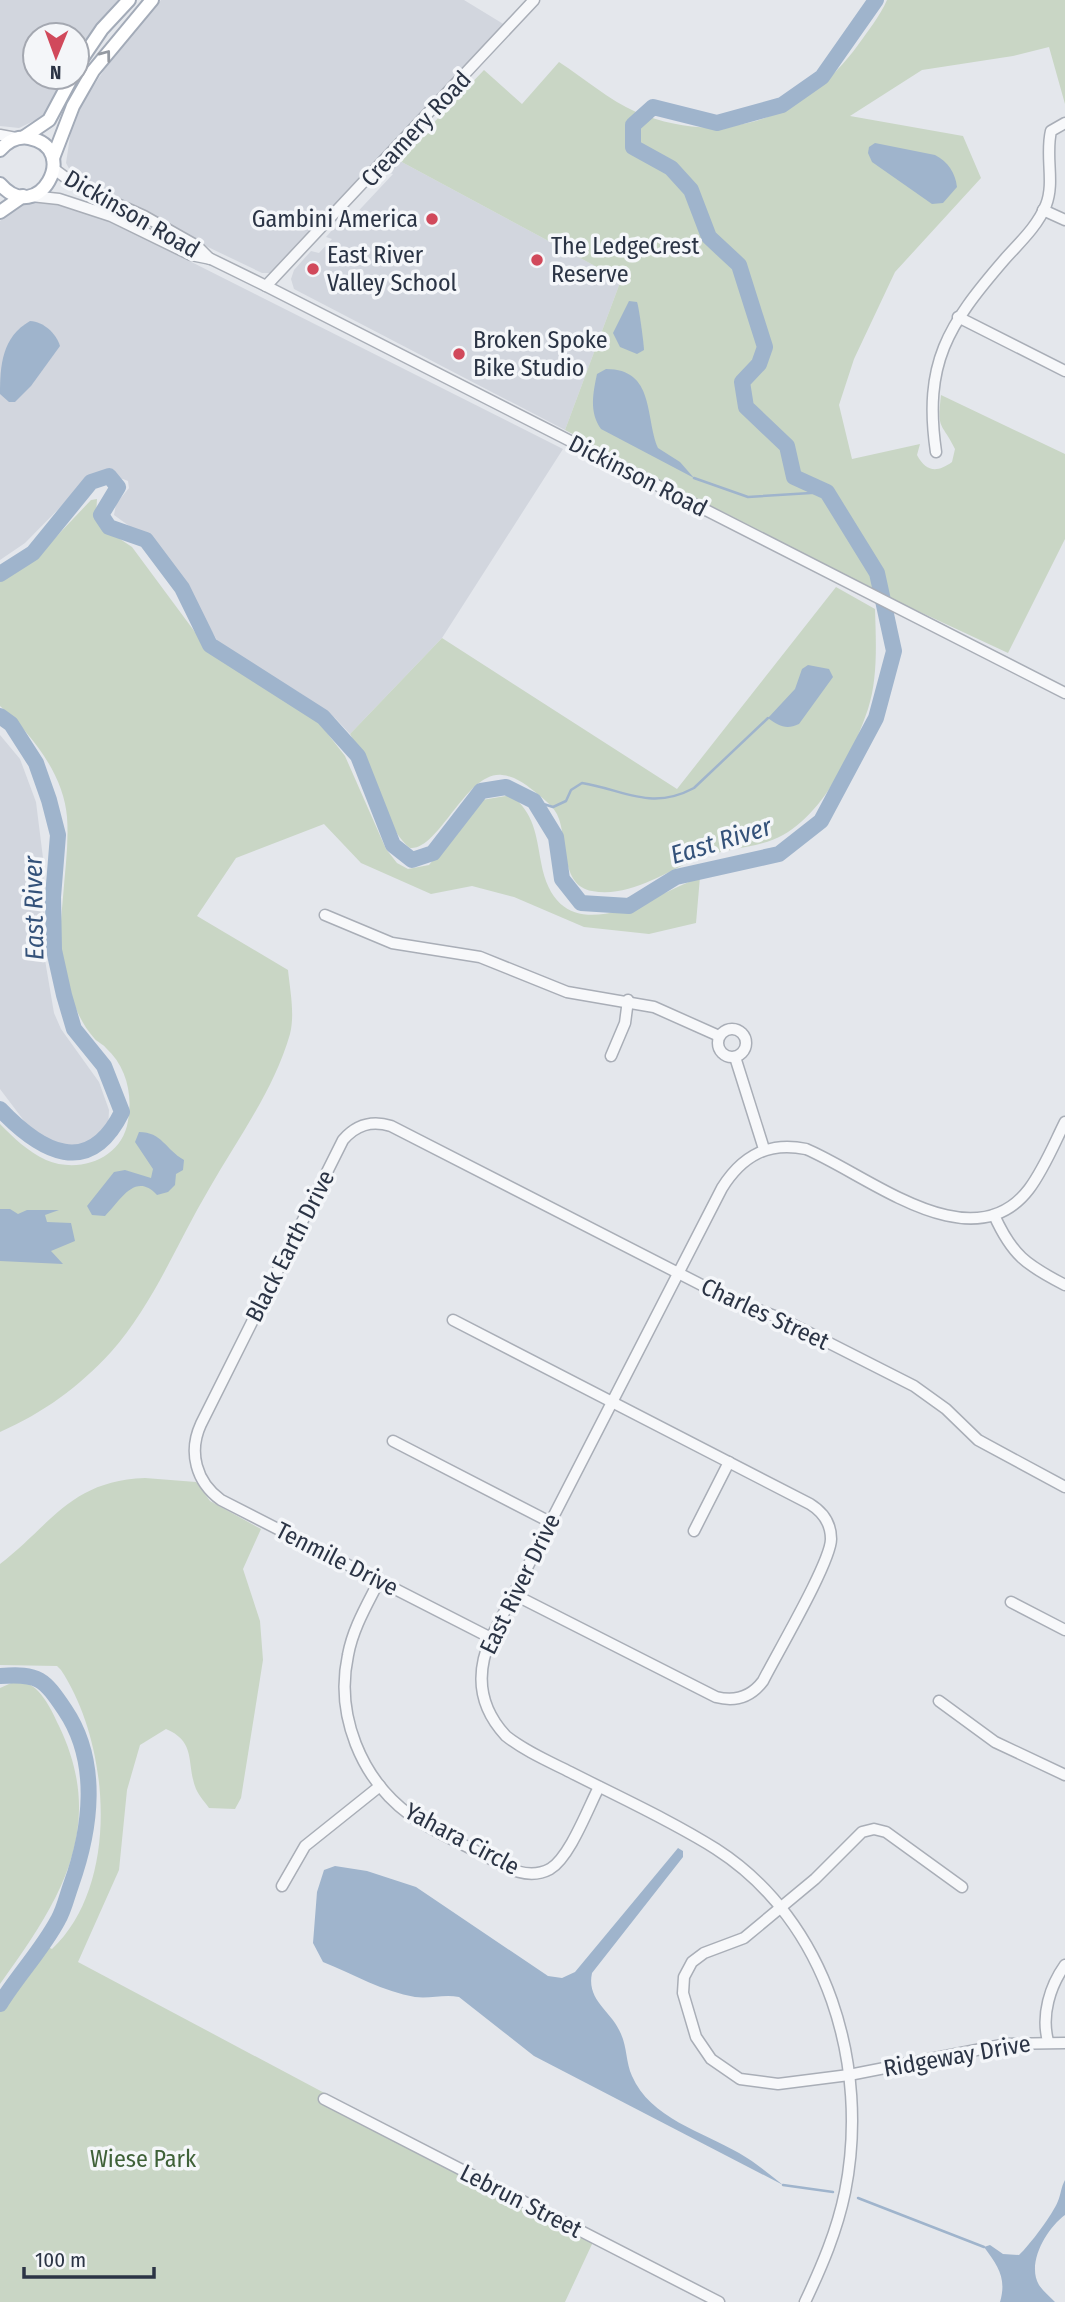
<svg xmlns="http://www.w3.org/2000/svg" width="1065" height="2302" font-family="'Fira Sans Condensed',sans-serif">
<rect width="100%" height="100%" fill="#e4e7ec"/>
<!-- built -->
<g fill="#d2d6de">
<path d="M0,0H119L77,53V35H35V77H65L46,115L19,128L0,126Z"/>
<path d="M161,0H464L505,25L272,273H262L183,235L121,199L85,184L72,174L66,163L71,130L83,102L116,52Z"/>
<path d="M398,160L621,280L565,430L294,289L291,279L294,270L311,251L319,253L332,239L326,237L341,220L349,221L393,174L386,172Z"/>
<path d="M40,202L68,206L110,221L563,449L442,638L350,734L335,718L300,693L221,647L182,580L154,544L114,515L116,504L129,488L128,481L123,479L100,476L85,482L25,543L0,560V221L23,204Z"/>
<path d="M0,735L20,759L36,802L43,858L45,960L54,1013L61,1029L99,1082L109,1110L108,1130L100,1139L82,1148L52,1143L31,1130L0,1089Z"/>
</g>
<!-- green -->
<g fill="#c9d6c5">
<path d="M887,0H1065V104L1049,47L1013,56L922,70L850,116L963,136L981,178L895,272L854,359L839,405L852,459L920,444L917,455C926,472 937,473 952,462L955,449C941,421 937,431 941,395L1065,454V539L1008,653L875,591L565,430L621,280L398,160L484,70L522,104L559,62C584,78 609,100 636,112C723,148 804,119 858,45C868,31 880,16 887,0Z"/>
<path d="M97,499L96,516L99,525L132,547L212,655L281,695L317,720L345,756L386,849L397,863L408,869L429,865L482,800L511,795C534,813 536,834 541,862C558,958 649,898 700,877L696,923L649,934L584,927L514,897L472,886L431,894L361,863L324,824L236,858L197,916L288,970C290,990 295,1014 290,1034C274,1090 238,1138 209,1189C177,1243 153,1305 111,1352C79,1387 43,1413 0,1432V1124C14,1138 27,1151 46,1160C79,1174 122,1159 128,1121C133,1094 126,1066 106,1048C103,1044 97,1042 94,1038C77,1019 70,994 64,970C58,946 61,921 63,897C65,870 69,843 67,817C64,775 31,733 0,706V581L37,557L91,500Z"/>
<path d="M836,587L875,609C876,642 878,678 868,709C853,753 824,812 783,835C758,849 723,848 696,859C664,873 628,898 592,891C561,886 567,841 559,819C555,806 540,796 530,788C522,782 513,776 502,775C466,771 439,851 410,848C389,831 384,802 374,779C367,764 358,749 350,734L442,638L677,789Z"/>
<path d="M145,1478L196,1482L210,1501L261,1529L243,1569L260,1621L263,1660L241,1798L235,1809L209,1808C205,1802 199,1796 196,1789C186,1764 197,1742 166,1729L140,1745L127,1790L119,1870L78,1962L424,2146L420,2154L593,2242L565,2302H0V2000L36,1941L52,1949C121,1884 110,1744 61,1670L57,1666L0,1665V1564C52,1524 70,1481 145,1478Z"/>
<path d="M18,1680C40,1684 50,1707 59,1726C108,1828 59,1902 0,1984V1688Z"/>
</g>
<!-- water -->
<g fill="#9fb4cc">
<path d="M875,143L935,155C948,162 955,172 957,187L943,203L932,204L872,162L868,153L869,147Z"/>
<path d="M629,301L637,302C639,307 644,345 644,350L637,354L620,347L613,333Z"/>
<path d="M30,321C44,322 56,333 60,346L31,386L15,402H9L0,394C0,365 2,337 30,321Z"/>
<path d="M606,369C655,369 645,417 658,448L680,462L694,478L601,429C589,412 593,393 597,374Z"/>
<path d="M808,665L829,669L833,677L799,724C786,730 779,726 768,718L795,689L802,669Z"/>
<path d="M139,1132C162,1132 165,1149 184,1160L183,1170L176,1174L175,1185L168,1192L157,1195C135,1171 120,1201 105,1216L92,1215L87,1206L114,1172L125,1170L151,1178L153,1169L135,1142Z"/>
<path d="M0,1209H10L18,1214L27,1210H59L45,1215L47,1222L71,1223L75,1241L51,1251L63,1264L0,1261Z"/>
<path d="M678,1848L683,1851V1857L592,1973C586,2001 612,2011 621,2034C627,2047 626,2063 632,2076C650,2118 703,2132 739,2153C755,2162 769,2174 783,2185L534,2056L459,1997C444,1994 430,1999 415,1997C384,1992 353,1974 323,1962L313,1943L317,1892L324,1870L335,1866L367,1871L416,1887L548,1976L562,1978L575,1972Z"/>
<path d="M1065,2180V2215C1047,2228 1026,2263 1039,2285C1043,2291 1050,2297 1055,2302H1000C1007,2278 998,2266 984,2247L990,2245L1003,2254L1019,2255C1029,2246 1053,2214 1058,2201C1061,2194 1061,2187 1065,2180Z"/>
</g>
<g fill="none" stroke-linecap="round" stroke-linejoin="round">
<!-- stream -->
<g stroke="#9fb4cc" stroke-width="2.5">
<path d="M694,478L748,497L827,492"/>
<path d="M534,801L553,807L566,801L571,790L582,783C625,790 651,811 694,788L768,718"/>
<path d="M783,2185L833,2192"/>
<path d="M858,2198L984,2247"/>
</g>
<!-- river -->
<g stroke="#9fb4cc" stroke-width="16">
<path d="M0,574L33,553L91,482L109,476L118,487L101,515L109,527L146,540L182,588L210,645L323,717L358,756L393,845L412,860L433,853L481,791L506,787L534,801L556,837L562,879L581,903L629,906L676,877L779,854L821,821L876,718L894,651L877,573L827,492L794,477L787,446L746,407L742,382L759,364L765,347L739,265L709,237L691,190L671,168L633,147V125L653,107L717,123L782,105L822,77L876,0"/>
<path d="M0,716L11,724L36,763L49,800L58,835L53,897L54,950L64,995L74,1029L104,1066L122,1112C89,1179 41,1152 0,1109"/>
<path d="M0,1676C39,1673 44,1679 65,1710C100,1762 91,1829 71,1885C67,1896 64,1910 58,1920C42,1950 18,1975 0,2004"/>
</g>
<defs>
<g id="minor">
<path d="M0,135L16,138"/>
<path d="M54,169L77,186L144,216L197,246L210,259"/>
<path d="M31,196L59,199L111,216L191,255L211,259L266,286L1065,693"/>
<path d="M1043,210L1065,220"/>
<path d="M266,286L534,0"/>
<path d="M958,317L1065,371"/>
<path d="M936,452C923,363 948,325 1004,260C1019,243 1037,227 1046,205C1055,182 1045,156 1051,131L1065,123"/>
<path d="M325,915L392,943L480,957L567,992L654,1007L719,1036"/>
<circle cx="732" cy="1043" r="14"/>
<path d="M611,1056L625,1023L628,1000"/>
<path d="M735,1057L764,1149"/>
<path d="M994,1215C1012,1255 1026,1265 1065,1285"/>
<path d="M453,1320L810,1504C823,1512 831,1524 831,1539C831,1562 776,1655 763,1681C751,1697 735,1702 716,1697L513,1594"/>
<path d="M393,1441L550,1522"/>
<path d="M694,1531L729,1462"/>
<path d="M379,1581C367,1605 353,1628 348,1655C335,1715 361,1779 410,1815C430,1830 454,1840 476,1851C498,1862 524,1883 550,1869C570,1857 588,1808 599,1787"/>
<path d="M1011,1602L1065,1630"/>
<path d="M491,1638L221,1500C196,1482 188,1452 201,1424L343,1140C356,1125 371,1120 391,1126L729,1299L780,1318L914,1386L946,1409L978,1440L1065,1487"/>
<path d="M939,1701L995,1742L1065,1775"/>
<path d="M282,1886L305,1846L380,1786"/>
<path d="M962,1887L886,1832L874,1829L862,1832L815,1879L744,1938L704,1953L692,1962L684,1977L683,1993L696,2037L711,2059L740,2079L778,2084L849,2075L1007,2044L1065,2043"/>
<path d="M1048,2041C1041,2015 1050,1986 1065,1965"/>
<path d="M324,2099L719,2302"/>
<path d="M805,2302C822,2266 837,2231 845,2192C870,2067 828,1921 716,1849C670,1820 619,1797 570,1772C548,1761 525,1751 506,1736C479,1707 475,1674 491,1638L722,1188C742,1156 768,1141 806,1149C868,1175 972,1264 1029,1189C1044,1169 1054,1144 1065,1122"/>
</g>
<g id="major">
<path d="M77,66L102,29L129,0"/>
<path d="M24,137L49,120L72,77"/>
<path d="M0,150C8,141 17,136 29,138C82,148 38,228 0,184"/>
<path d="M53,158L73,106L93,71L152,0"/>
<path d="M0,212L23,196"/>
</g>
</defs>
<!-- minor casing -->
<use href="#minor" stroke="#a9aeb7" stroke-width="13"/>
<!-- major casing -->
<use href="#major" stroke="#a3abb8" stroke-width="16"/>
<!-- minor -->
<use href="#minor" stroke="#f7f8fa" stroke-width="10"/>
<!-- major -->
<use href="#major" stroke="#fff" stroke-width="12"/>
</g>
<!-- one-way arrows -->
<defs><path id="oneway-chevron" d="M-2-3.5L2.5 0L-2 3.5" fill="none" stroke-width="1.6" stroke-linecap="round" stroke-linejoin="round" transform="scale(1.75)"/></defs>
<use stroke="#959aa2" href="#oneway-chevron" transform="translate(106 55) rotate(-53)"/>
<!-- markers -->
<g fill="#d1495b" stroke="#f4f6f9" stroke-width="2.5">
<circle cx="432" cy="219" r="7"/>
<circle cx="537" cy="260" r="7"/>
<circle cx="313" cy="269" r="7"/>
<circle cx="459" cy="354" r="7"/>
</g>
<g text-anchor="middle" dominant-baseline="central" stroke-width="7" stroke-linejoin="round" paint-order="stroke">
<!-- street labels -->
<g font-size="24" fill="#2b3445" stroke="#f4f6f9">
<text transform="translate(416 129) rotate(-47)">Creamery Road</text>
<text transform="translate(132 214) rotate(30)">Dickinson Road</text>
<text transform="translate(638 476) rotate(27)">Dickinson Road</text>
<text transform="translate(290 1246) rotate(-63)">Black Earth Drive</text>
<text transform="translate(765 1314) rotate(25)">Charles Street</text>
<text transform="translate(337 1559) rotate(27)">Tenmile Drive</text>
<text transform="translate(520 1584) rotate(-64)">East River Drive</text>
<text transform="translate(462 1839) rotate(28)">Yahara Circle</text>
<text transform="translate(957 2056) rotate(-10)">Ridgeway Drive</text>
<text transform="translate(521 2201) rotate(27)">Lebrun Street</text>
</g>
<!-- poi labels -->
<g font-size="24" fill="#2b3445" stroke="#f4f6f9" text-anchor="start">
<text x="418" y="219" text-anchor="end">Gambini America</text>
<text x="551" y="246">The LedgeCrest<tspan x="551" dy="28">Reserve</tspan></text>
<text x="327" y="255">East River<tspan x="327" dy="28">Valley School</tspan></text>
<text x="473" y="340">Broken Spoke<tspan x="473" dy="28">Bike Studio</tspan></text>
</g>
<!-- park labels -->
<g font-size="24" fill="#3f6138" stroke="#f4f6f9">
<text x="143" y="2159">Wiese Park</text>
</g>
<!-- water labels -->
<g font-size="26" font-style="italic" fill="#34527a" stroke="#f4f6f9">
<text transform="translate(721 841) rotate(-17)">East River</text>
<text transform="translate(34 908) rotate(-91)">East River</text>
</g>
</g>
<!-- north arrow -->
<g transform="translate(56 56) rotate(181)"><circle r="33" fill="#f4f6f9" stroke="#a4a8b1" stroke-width="2"/>
<path d="M0-5L12 26L0 18L-12 26Z" fill="#d1495b"/>
<text y="-10" font-size="19" font-weight="bold" text-anchor="middle" fill="#2b3445">N</text>
</g>
<!-- scale -->
<path d="M24 2267v10h130v-10" fill="none" stroke="#2b3445" stroke-width="3.5"/>
<text x="35" y="2267" font-size="21" fill="#2b3445" stroke="#f4f6f9" stroke-width="5" paint-order="stroke">100 m</text>
</svg>
